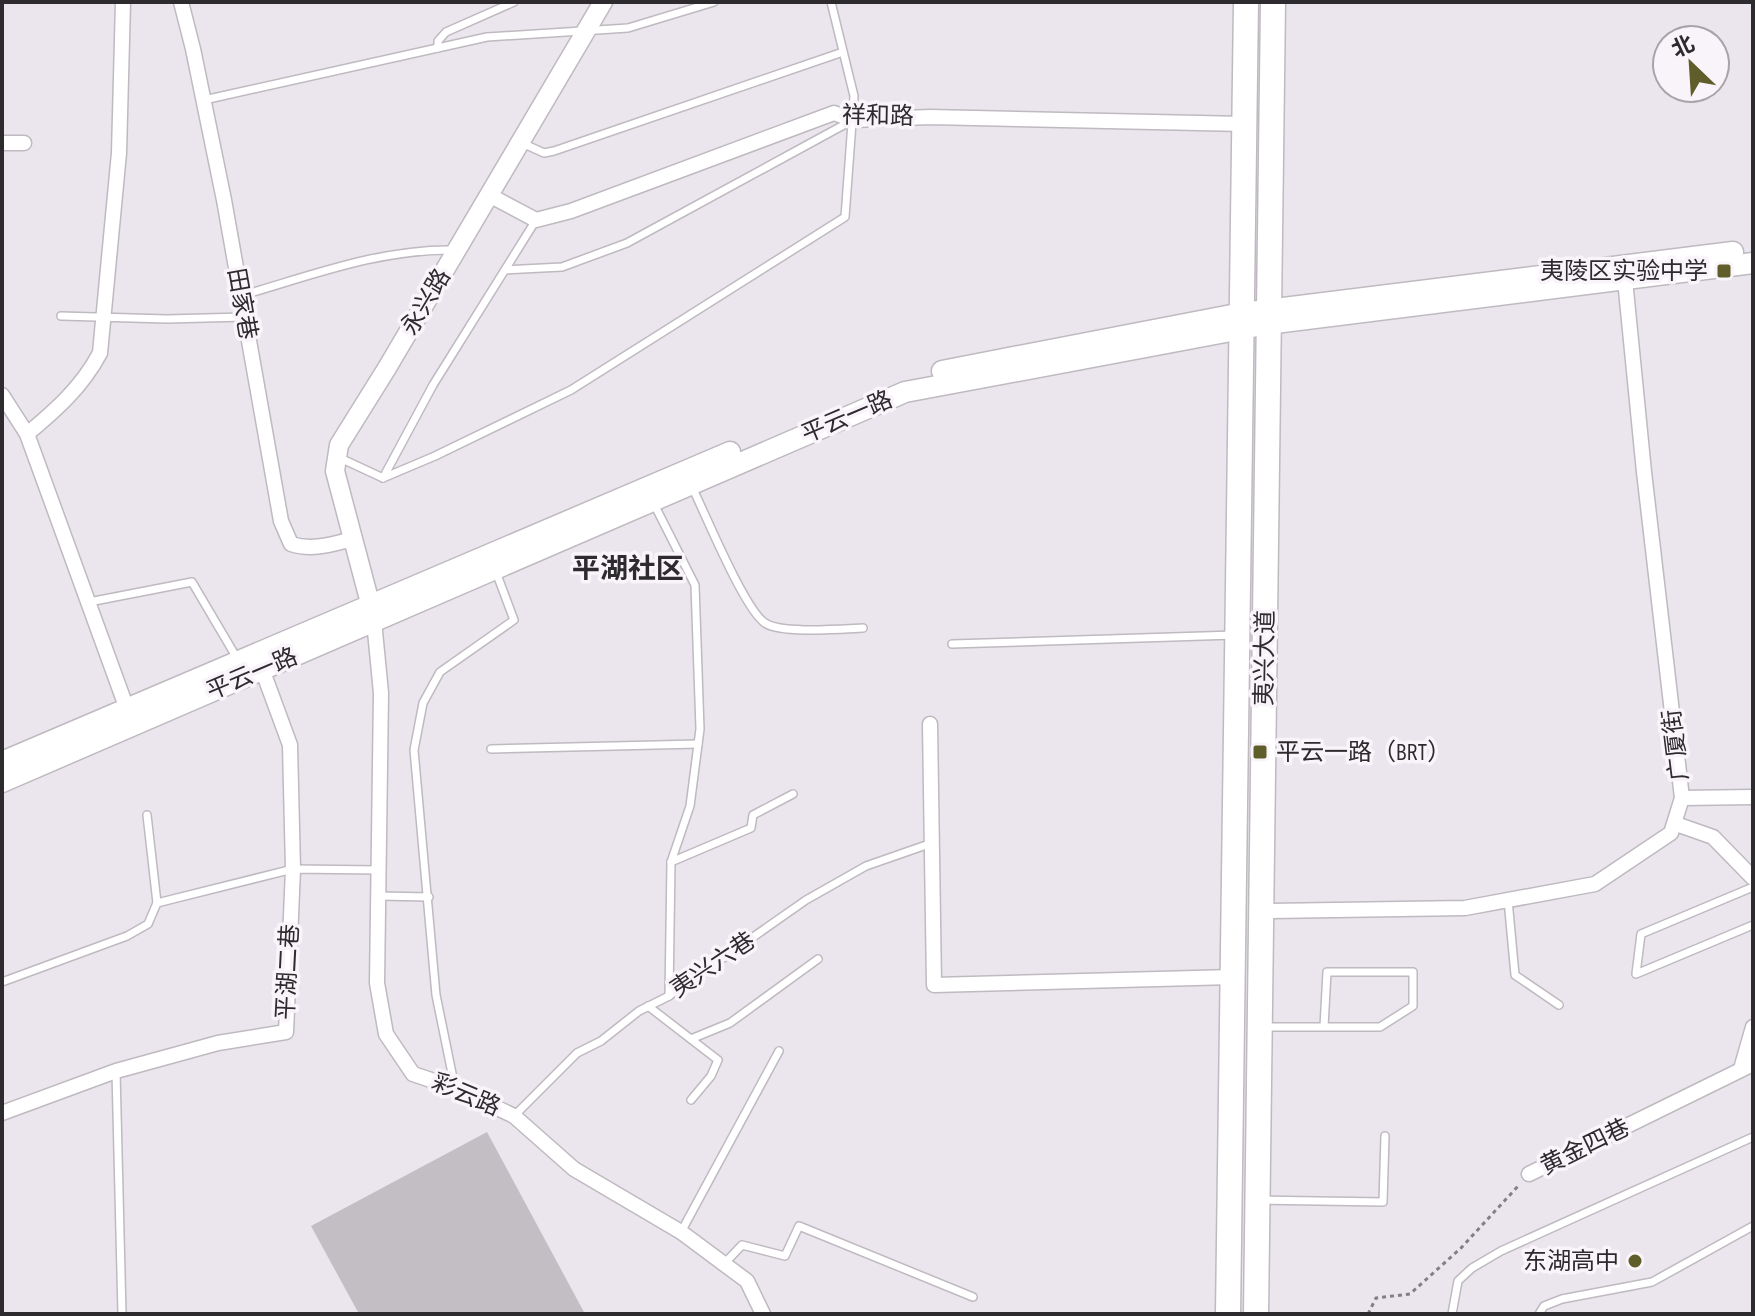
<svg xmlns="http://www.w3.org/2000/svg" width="1755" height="1316" font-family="'Sofia Sans Condensed','Noto Sans SC',sans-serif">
<rect width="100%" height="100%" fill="#ebe5ed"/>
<!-- building -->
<path fill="#c3bdc4" d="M487,1132L585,1314H359L311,1226Z"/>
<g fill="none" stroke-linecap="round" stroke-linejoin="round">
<defs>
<g id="service">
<path d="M438,48V41L446,32L514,2"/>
<path d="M204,100L487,37L628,28L714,2"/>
<path d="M522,143L544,153L554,151L843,52"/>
<path d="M505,270L562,267L627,243L851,121"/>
<path d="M240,296C310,276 382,248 456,250"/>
<path d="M61,316L167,319L244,317"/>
<path d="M340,458L383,478L435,456L571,390L845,217L854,96L831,2"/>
<path d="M383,478L433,385L536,220"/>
<path d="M692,487C705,513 744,609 765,623C781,634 841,629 863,628"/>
<path d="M654,504L695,585L700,729L690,806L671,862L669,996"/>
<path d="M89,602L192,582L238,660"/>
<path d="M952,644L1234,635"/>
<path d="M491,749L698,744"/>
<path d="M671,862L751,828L753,815L793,794"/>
<path d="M1753,887L1641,934L1636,974L1753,925"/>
<path d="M379,896L429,897"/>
<path d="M1508,900L1515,975L1559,1005"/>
<path d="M157,903L293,869L379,870"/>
<path d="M2,982L127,936L148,924L157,903L147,815"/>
<path d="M648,1006L718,1060L711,1076L691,1100"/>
<path d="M1263,1027H1380L1413,1006V972H1327L1324,1027"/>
<path d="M691,1039L730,1023L818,959"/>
<path d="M116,1072L122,1314"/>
<path d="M455,1088L436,995L414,750L423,703L440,672L514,620L496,572"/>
<path d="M514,1116L577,1053L601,1041L639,1011L669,996L806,900L866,866L932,843"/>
<path d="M1260,1200L1383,1202L1385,1136"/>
<path d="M681,1232L779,1051"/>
<path d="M724,1264L742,1245L785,1256L799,1226L973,1297"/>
<path d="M1452,1314L1458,1281L1472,1268L1501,1251L1753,1137"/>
<path d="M1539,1314L1544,1306L1562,1299L1652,1282L1753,1226"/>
</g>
<g id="minor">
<path d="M181,2L193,49L224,200L281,521L291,544C313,551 332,544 353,539"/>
<path d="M2,143H24"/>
<path d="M489,195L536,220L571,211L834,113L853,120L930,117L1244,124"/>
<path d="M2,395L27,434L127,709"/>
<path d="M27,434C56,410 82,387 100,353L119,153L123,2"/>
<path d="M374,621L381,693L377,983L386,1034L413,1074L455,1088L514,1116L574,1169L681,1232L747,1281L763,1314"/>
<path d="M930,724L934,985L1233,977"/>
<path d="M1682,798L1753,797"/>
<path d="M1676,824L1713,837L1753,878"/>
<path d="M1263,911L1465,908L1595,884L1671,833L1682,798L1644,472L1625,280"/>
<path d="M1741,1069L1753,1027"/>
<path d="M2,1113L116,1071L218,1043L286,1032L293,869L290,745L262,669"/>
<path d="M1529,1174L1753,1064"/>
</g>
<path id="tertiary" d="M374,618L335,471L339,445L387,368L603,2"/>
<g id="secondary">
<path d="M942,371L1242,313L1733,252"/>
<path d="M2,762L730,452"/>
<path d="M2,782L905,392L1268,324L1753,263"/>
</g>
<g id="primary">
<path d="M1228,1314L1246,2"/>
<path d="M1256,1314L1273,2"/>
</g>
</defs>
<!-- service casing -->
<use href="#service" stroke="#bfb9c0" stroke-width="10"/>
<!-- minor casing -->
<use href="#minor" stroke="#bfb9c0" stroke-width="17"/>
<!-- tertiary casing -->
<use href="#tertiary" stroke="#bfb9c0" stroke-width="21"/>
<!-- secondary casing -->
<use href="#secondary" stroke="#bfb9c0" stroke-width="23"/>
<!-- primary casing -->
<use href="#primary" stroke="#bfb9c0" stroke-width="27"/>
<!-- path -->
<path stroke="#837f84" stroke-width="3" stroke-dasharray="4 4" stroke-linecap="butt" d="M1368,1314L1376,1298L1410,1294L1461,1248L1520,1184"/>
<!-- service -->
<use href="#service" stroke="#fff" stroke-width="7"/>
<!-- minor -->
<use href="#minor" stroke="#fff" stroke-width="14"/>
<!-- tertiary -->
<use href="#tertiary" stroke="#fff" stroke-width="18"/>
<!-- secondary -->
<use href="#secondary" stroke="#fff" stroke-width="20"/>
<!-- primary -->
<use href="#primary" stroke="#fff" stroke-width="24"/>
</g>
<!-- markers -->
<g fill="#5f5d29" stroke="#f9f3fa" stroke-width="3">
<rect x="1716" y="263" width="16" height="16" rx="4"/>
<rect x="1252" y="744" width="16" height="16" rx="4"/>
<circle cx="1635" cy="1261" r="8"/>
</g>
<g text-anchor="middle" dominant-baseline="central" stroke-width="7" stroke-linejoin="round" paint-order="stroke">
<!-- street labels -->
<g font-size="24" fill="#2d2b2e" stroke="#f9f3fa">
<text transform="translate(878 116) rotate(1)">祥和路</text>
<text transform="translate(426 302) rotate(-59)">永兴路</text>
<text transform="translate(242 304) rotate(80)">田家巷</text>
<text transform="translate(847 417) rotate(-23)">平云一路</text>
<text transform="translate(1265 658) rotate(-89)">夷兴大道</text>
<text transform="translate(252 674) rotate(-23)">平云一路</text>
<text transform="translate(1676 745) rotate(-97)">广厦街</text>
<text transform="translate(713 965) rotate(-34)">夷兴六巷</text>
<text transform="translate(288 972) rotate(-87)">平湖二巷</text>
<text transform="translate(466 1095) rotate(23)">彩云路</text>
<text transform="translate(1585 1147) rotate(-26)">黄金四巷</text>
</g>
<!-- poi labels -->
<g font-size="24" fill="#2d2b2e" stroke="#f9f3fa" text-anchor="end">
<text x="1708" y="271">夷陵区实验中学</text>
<text x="1276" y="752" text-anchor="start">平云一路（BRT）</text>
<text x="1619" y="1261">东湖高中</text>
</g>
<!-- quarter labels -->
<g font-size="28" font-weight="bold" fill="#2d2b2e" stroke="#f9f3fa">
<text x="628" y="569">平湖社区</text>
</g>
</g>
<!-- border -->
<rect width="1755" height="1316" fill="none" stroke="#2d2b2e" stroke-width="8"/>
<!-- north arrow -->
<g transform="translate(1691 64) rotate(335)"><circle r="38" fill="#f9f3fa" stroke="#a7a3a8" stroke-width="2"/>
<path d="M0-6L14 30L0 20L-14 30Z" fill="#5f5d29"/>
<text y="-12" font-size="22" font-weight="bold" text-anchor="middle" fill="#2d2b2e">北</text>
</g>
</svg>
